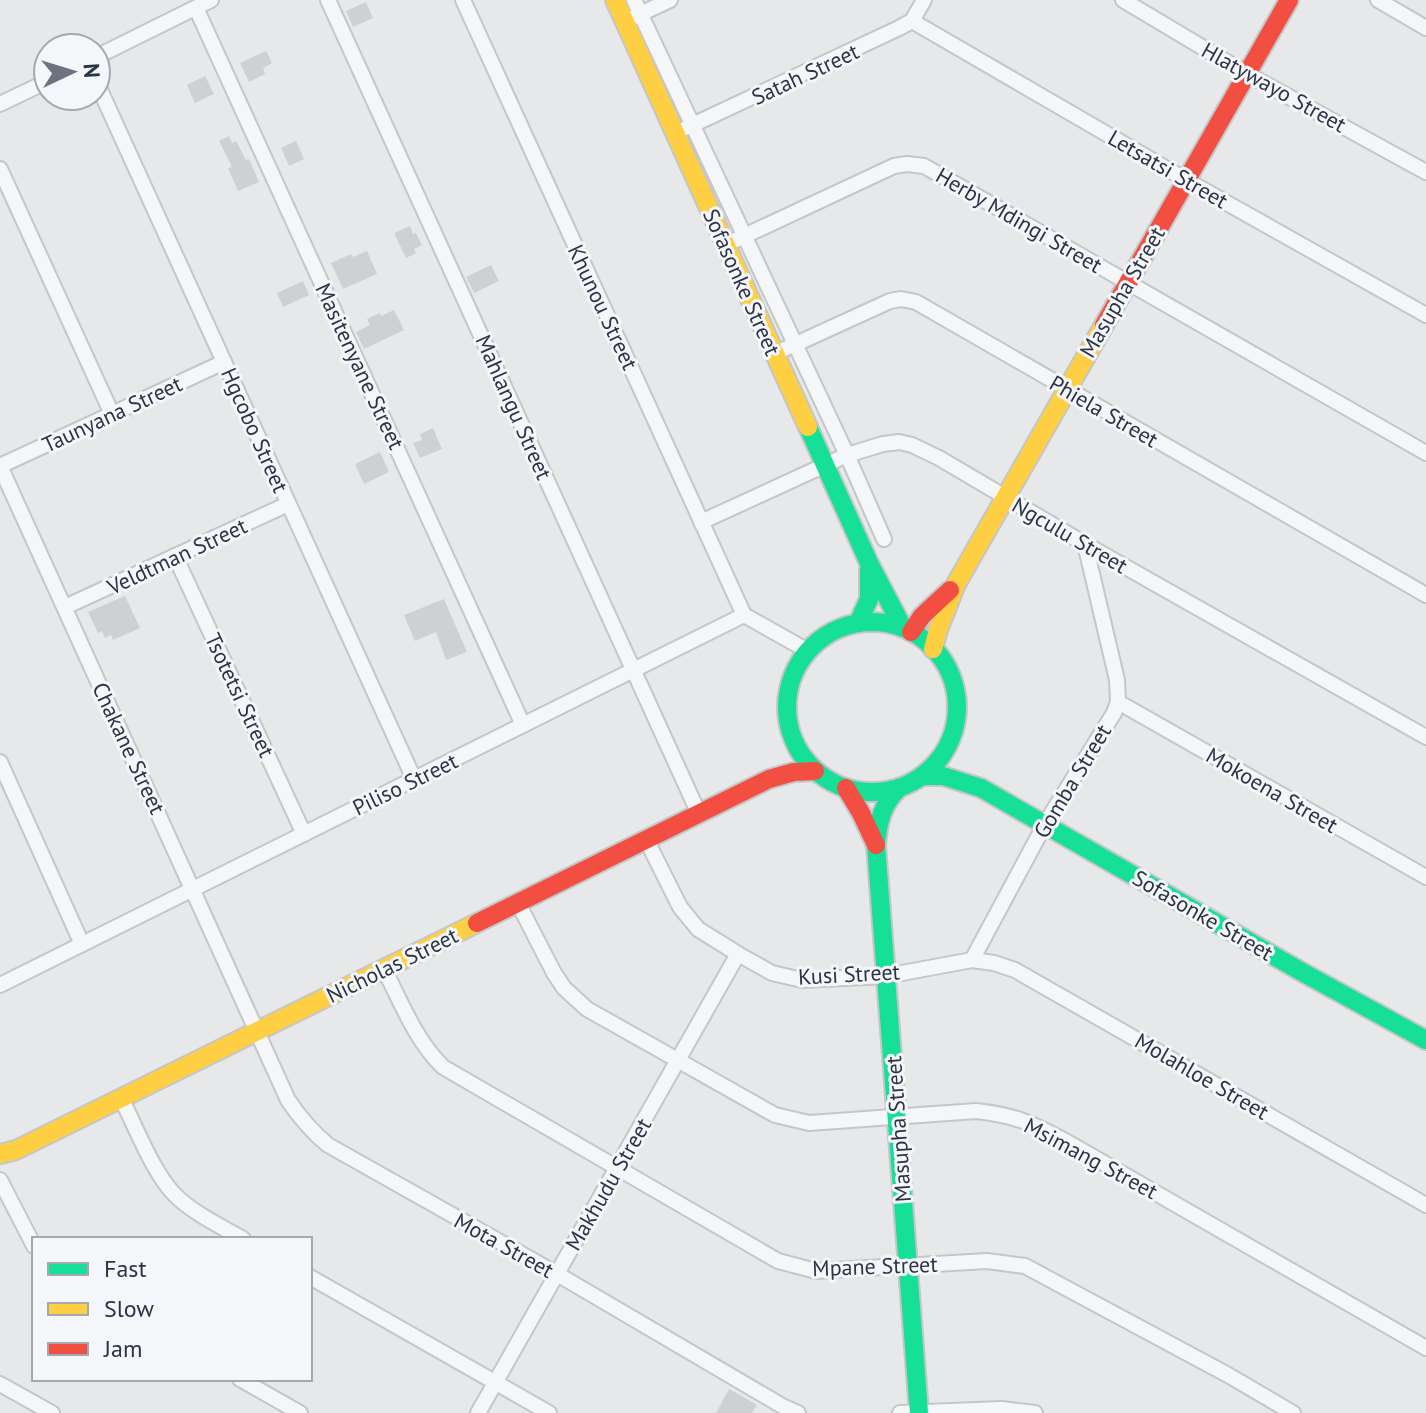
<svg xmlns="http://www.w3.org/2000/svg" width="1426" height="1413" font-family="'PT Sans',sans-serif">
<rect width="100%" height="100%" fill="#e6e8ea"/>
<!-- building -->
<g fill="#ced0d3">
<path d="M366,2L373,18L353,27L346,11Z"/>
<path d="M266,51L272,63L263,68L265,74L249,82L240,63Z"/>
<path d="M205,76L214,94L195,103L187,85Z"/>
<path d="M229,136L232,143L236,141L246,160L249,159L259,182L238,191L228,168L232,167L219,141Z"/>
<path d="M296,141L304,159L289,166L281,148Z"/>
<path d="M410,226L413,234L416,233L422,245L414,249L416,253L406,258L394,233Z"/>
<path d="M367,251L377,274L343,289L331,263L351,254L353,257Z"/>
<path d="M491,265L499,281L474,293L466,277Z"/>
<path d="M303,281L309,295L283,307L277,293Z"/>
<path d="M394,310L404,330L364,349L356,332L370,325L367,319L380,313L381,316Z"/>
<path d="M433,428L442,449L420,458L413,443L422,440L420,434Z"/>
<path d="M380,452L389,472L364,484L355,464Z"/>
<path d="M125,596L140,628L113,640L111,635L105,638L102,631L98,633L88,612Z"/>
<path d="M444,599L467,652L446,660L436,632L415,641L404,615Z"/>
<path d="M729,1389L757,1405L752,1413H716Z"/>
</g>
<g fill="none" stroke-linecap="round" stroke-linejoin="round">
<defs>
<g id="street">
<path d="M328,0L699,814"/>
<path d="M463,0L744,615"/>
<path d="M634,0L847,455L884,539"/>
<path d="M1123,0L1247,74L1426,172"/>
<path d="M1378,0L1426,28"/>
<path d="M196,8L523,725"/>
<path d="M634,17L670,0"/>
<path d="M912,21L1186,180L1426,315"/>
<path d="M96,57L211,0"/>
<path d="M96,81L414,779"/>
<path d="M0,104L48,81"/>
<path d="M686,128L899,28L912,21L924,0"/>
<path d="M0,169L112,414"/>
<path d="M725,245L894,166L907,164L924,166L1426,453"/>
<path d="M774,354L890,301L901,299L916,302L1426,595"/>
<path d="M0,466L288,1100C300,1118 311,1131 328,1145L557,1274L784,1407L798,1413"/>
<path d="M0,466L224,362"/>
<path d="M701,522L847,455L883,444L899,442L912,445L939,458L1085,544L1426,737"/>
<path d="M175,556L304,834"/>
<path d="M65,607L288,504"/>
<path d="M744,615L808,651"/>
<path d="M1118,702L1426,877"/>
<path d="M0,762L82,944"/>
<path d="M646,839L680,907L698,929L738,954L772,973L802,980L886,976L972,960L994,963L1015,970L1426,1205"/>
<path d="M518,903L554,973L564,988L587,1009L775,1115L809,1123L976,1111C1015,1115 1034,1124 1067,1142L1426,1348"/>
<path d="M972,960L1045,824L1114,713L1118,702L1117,680L1085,544"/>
<path d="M384,969C401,1002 416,1041 443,1067L778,1261L816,1271L987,1261L1025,1266L1228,1375L1293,1413"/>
<path d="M0,985L744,615"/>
<path d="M121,1098C136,1127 153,1173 175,1195C193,1213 220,1226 243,1239"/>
<path d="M0,1180L34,1246"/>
<path d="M310,1277L549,1413"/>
<path d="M240,1379L300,1413"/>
<path d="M0,1384L52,1413"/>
<path d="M478,1413L738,954"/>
<path d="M900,1413L1002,1409L1035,1413"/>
</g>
<g id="fast">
<path d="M808,427L869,563L903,628"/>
<circle cx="872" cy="707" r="85"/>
<path d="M858,623L869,599V570"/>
<path d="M923,776H943L981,788L1302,972L1426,1040"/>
<path d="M899,788C882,804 878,822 876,845L919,1413"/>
</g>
<g id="slow">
<path d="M615,0L808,427"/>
<path d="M933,649L938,630L956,584L1104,325"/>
<path d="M0,1154L16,1150L477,923"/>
</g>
<g id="jam">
<path d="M1104,325L1289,0"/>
<path d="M911,632L922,616L950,590"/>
<path d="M846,788L861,813L876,845"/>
<path d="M477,923L769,779L794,772L815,771"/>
</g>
</defs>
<!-- street casing -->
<use href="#street" stroke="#c4c6c8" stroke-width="18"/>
<!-- fast casing -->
<use href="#fast" stroke="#c4c6c8" stroke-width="22"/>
<!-- slow casing -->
<use href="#slow" stroke="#c4c6c8" stroke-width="22"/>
<!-- jam casing -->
<use href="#jam" stroke="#c4c6c8" stroke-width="22"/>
<!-- street -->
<use href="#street" stroke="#f5f6f7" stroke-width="14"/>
<!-- fast -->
<use href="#fast" stroke="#16e098" stroke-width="18"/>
<!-- slow -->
<use href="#slow" stroke="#ffcf43" stroke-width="18"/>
<!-- jam -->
<use href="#jam" stroke="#f24e42" stroke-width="18"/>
</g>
<g text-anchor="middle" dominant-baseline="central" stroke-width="6" stroke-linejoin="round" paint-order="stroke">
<!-- street labels -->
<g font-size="22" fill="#2b3445" stroke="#f4f6f9">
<text transform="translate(805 74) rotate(-25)">Satah Street</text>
<text transform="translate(1274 87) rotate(29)">Hlatywayo Street</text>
<text transform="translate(1168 169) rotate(30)">Letsatsi Street</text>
<text transform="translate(1019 220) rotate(30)">Herby Mdingi Street</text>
<text transform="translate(742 282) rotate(66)">Sofasonke Street</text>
<text transform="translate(1122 292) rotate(-60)">Masupha Street</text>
<text transform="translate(603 307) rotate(65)">Khunou Street</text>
<text transform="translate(360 366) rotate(65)">Masitenyane Street</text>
<text transform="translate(514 407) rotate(66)">Mahlangu Street</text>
<text transform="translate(1104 411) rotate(30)">Phiela Street</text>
<text transform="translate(112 414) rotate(-25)">Taunyana Street</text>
<text transform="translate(255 430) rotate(66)">Hgcobo Street</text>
<text transform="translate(1070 535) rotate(30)">Ngculu Street</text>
<text transform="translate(177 556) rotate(-25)">Veldtman Street</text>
<text transform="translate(240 695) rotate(65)">Tsotetsi Street</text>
<text transform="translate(129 748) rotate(65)">Chakane Street</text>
<text transform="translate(1072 781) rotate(-59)">Gomba Street</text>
<text transform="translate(405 784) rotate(-26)">Piliso Street</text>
<text transform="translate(1272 790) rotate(30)">Mokoena Street</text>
<text transform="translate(1203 915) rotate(30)">Sofasonke Street</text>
<text transform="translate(392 965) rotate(-26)">Nicholas Street</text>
<text transform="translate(849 974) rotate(-3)">Kusi Street</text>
<text transform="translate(1202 1076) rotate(30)">Molahloe Street</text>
<text transform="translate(898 1129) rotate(-94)">Masupha Street</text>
<text transform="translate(1091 1158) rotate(28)">Msimang Street</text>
<text transform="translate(608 1184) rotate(-60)">Makhudu Street</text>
<text transform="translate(504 1245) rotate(29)">Mota Street</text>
<text transform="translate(875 1266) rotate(-2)">Mpane Street</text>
</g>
</g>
<!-- legend -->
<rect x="32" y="1237" width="280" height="144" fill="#f4f6f9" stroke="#a4a8b1" stroke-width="2"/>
<rect x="48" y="1263" width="40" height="12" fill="#16e098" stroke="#a4a8b1" stroke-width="2"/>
<text x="104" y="1277" font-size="24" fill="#2b3445">Fast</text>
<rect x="48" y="1303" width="40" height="12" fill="#ffcf43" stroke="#a4a8b1" stroke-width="2"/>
<text x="104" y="1317" font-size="24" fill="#2b3445">Slow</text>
<rect x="48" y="1343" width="40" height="12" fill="#f24e42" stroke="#a4a8b1" stroke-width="2"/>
<text x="104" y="1357" font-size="24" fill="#2b3445">Jam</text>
<!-- north arrow -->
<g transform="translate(72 72) rotate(86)"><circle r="38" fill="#f4f6f9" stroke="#a4a8b1" stroke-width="2"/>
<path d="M0-6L14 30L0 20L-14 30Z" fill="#6c737f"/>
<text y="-12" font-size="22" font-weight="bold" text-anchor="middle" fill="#2b3445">N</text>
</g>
</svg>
